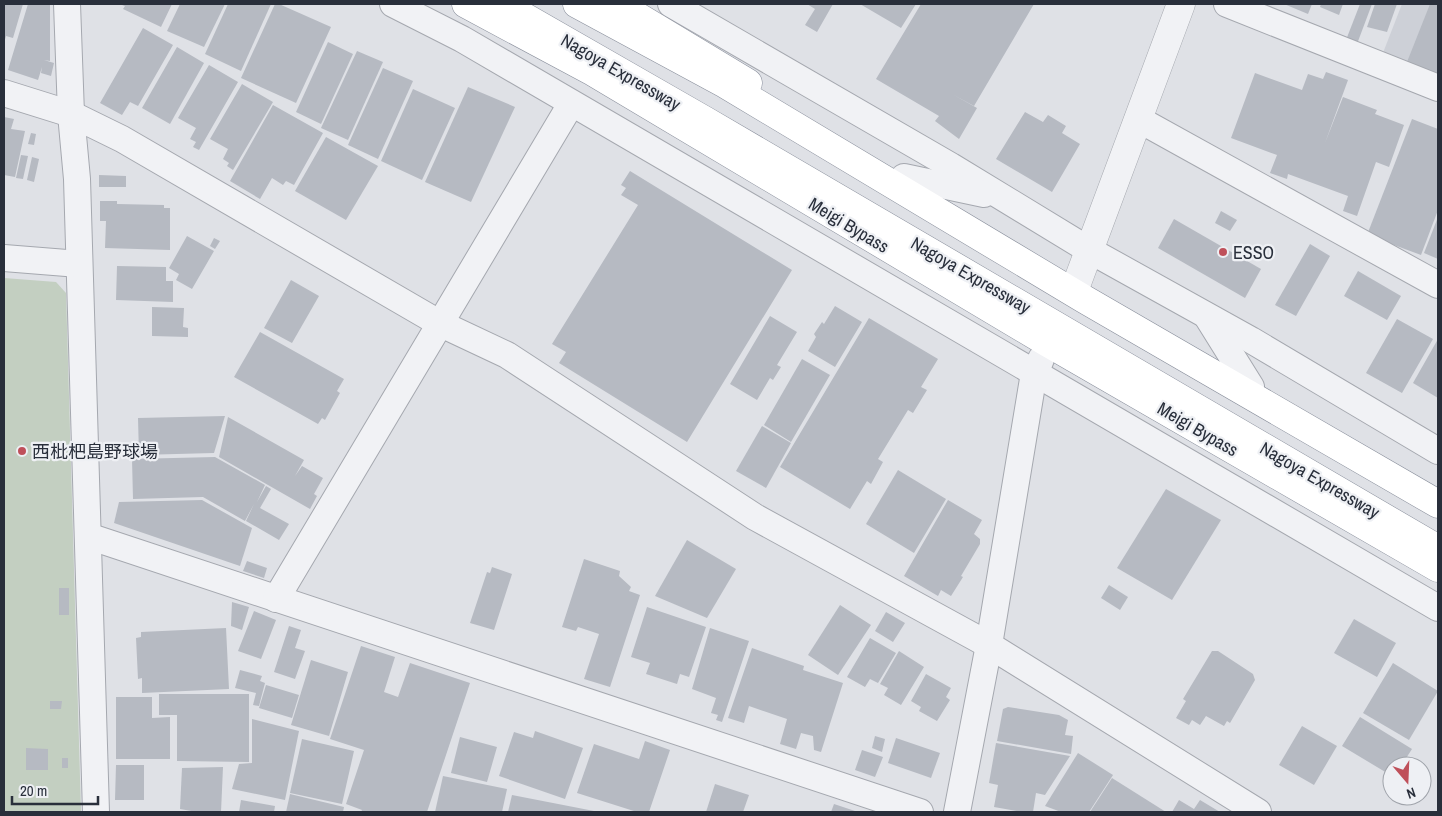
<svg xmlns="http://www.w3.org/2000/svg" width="1442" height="816" font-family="'Archivo Narrow','Noto Sans JP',sans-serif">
<rect width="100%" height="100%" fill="#dfe1e6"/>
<!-- built -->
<path fill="#cdd0d7" d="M1402,4H1438V80L1381,58Z"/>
<!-- green -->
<path fill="#c3cfc1" d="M4,278L56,282L66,293L81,812H4Z"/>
<!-- building -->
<g fill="#b6bac2">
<path d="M4,4H23L13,38L6,36L4,43Z"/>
<path d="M28,4H50V61L44,60L54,63L51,76L41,73L42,67L38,80L8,70Z"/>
<path d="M119,4H172L161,27L123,9L125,6Z"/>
<path d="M180,4H225L204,47L167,31Z"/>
<path d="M228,4H271L241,71L205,54Z"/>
<path d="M275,4H279L331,27L296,103L241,78Z"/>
<path d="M807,4H833L817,32L805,25L815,9Z"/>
<path d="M860,4H916L901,28Z"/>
<path d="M921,4H1034L974,106L952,94L977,108L959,139L935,121L939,116L876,79Z"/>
<path d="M1284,4H1312L1308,14Z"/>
<path d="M1321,4H1343L1339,15L1320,7Z"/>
<path d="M1360,4H1372L1357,44L1346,40Z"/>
<path d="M1375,4H1397L1387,32L1367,27Z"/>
<path d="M1430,4H1438V74L1407,62Z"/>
<path d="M143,28L173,45L138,106L130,102L122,115L100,103Z"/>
<path d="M328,42L353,54L321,124L296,112Z"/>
<path d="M177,47L204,63L170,124L142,108Z"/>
<path d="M357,51L383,62L348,140L321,128Z"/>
<path d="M209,65L238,82L199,150L193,147L196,142L190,139L196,128L178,118Z"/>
<path d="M383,68L413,81L378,159L348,145Z"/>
<path d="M1326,72L1348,80L1325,143L1343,97L1377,110L1375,114L1404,125L1389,167L1376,162L1357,216L1343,211L1348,196L1288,174L1287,179L1270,173L1277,155L1231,138L1255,73L1302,90L1308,74L1323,79Z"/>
<path d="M242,84L273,102L233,170L227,166L229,163L223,159L228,149L210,139Z"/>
<path d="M468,87L515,107L471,202L425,182Z"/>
<path d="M413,89L455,108L422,180L381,161Z"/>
<path d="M273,105L323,133L294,185L286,181L283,185L272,178L260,199L230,181Z"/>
<path d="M1025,112L1043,122L1048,115L1066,126L1062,133L1080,144L1052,192L996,159Z"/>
<path d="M4,117L14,119L11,129L25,131L15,177L4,175Z"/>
<path d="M1412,119L1438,129V210L1421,255L1367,235Z"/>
<path d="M31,133L36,134L34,145L28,144Z"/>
<path d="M326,137L378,166L346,220L295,191Z"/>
<path d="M21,155L28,156L23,179L16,178Z"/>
<path d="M32,157L39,159L34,182L27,180Z"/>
<path d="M630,171L792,270L687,442L559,363L566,352L552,344L638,205L621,195L626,188L621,185Z"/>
<path d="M99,175L126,176V187H99Z"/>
<path d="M100,201H117V204L164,205V208H170V250L105,248L106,221H100Z"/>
<path d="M1221,211L1237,220L1230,231L1215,223Z"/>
<path d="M1438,217V259L1424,253Z"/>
<path d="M1174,219L1261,269L1245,298L1158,248Z"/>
<path d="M187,236L214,251L192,289L176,280L179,274L169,268Z"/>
<path d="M214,238L220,241L215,249L210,246Z"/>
<path d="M1310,244L1330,256L1296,316L1275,305Z"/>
<path d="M117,266L166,267V281H173V302L116,300Z"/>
<path d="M1358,271L1401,296L1387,320L1344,296Z"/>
<path d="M291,280L319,296L292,343L264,328Z"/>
<path d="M835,306L862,322L835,367L808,351L816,337L814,334L822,322L824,324Z"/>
<path d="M152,307L184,308L183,327L188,328V337L152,336Z"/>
<path d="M770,316L797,332L777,365L781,367L773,380L770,378L757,400L730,384Z"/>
<path d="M869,318L938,359L921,387L927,390L913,413L908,410L878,459L883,462L871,484L867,481L850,509L780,467Z"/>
<path d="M1397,319L1433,339L1402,393L1366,373Z"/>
<path d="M260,332L344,379L337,391L340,393L325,420L322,418L318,424L234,377Z"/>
<path d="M1438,339V398L1413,383Z"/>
<path d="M802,359L830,375L791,442L764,425Z"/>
<path d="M225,416L214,453L139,455L138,418Z"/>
<path d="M228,417L304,460L295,476L302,466L323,478L314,494L317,496L310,509L219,457Z"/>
<path d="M762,426L791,443L766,488L736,471Z"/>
<path d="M215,457L265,485L257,502L266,486L271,489L260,508L289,524L279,540L246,521L254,504L245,521L203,497L133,499L132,459Z"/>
<path d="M898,470L946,499L914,553L866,524Z"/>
<path d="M1166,489L1221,520L1172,600L1117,568Z"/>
<path d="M202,500L252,528L240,566L114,523L119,502Z"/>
<path d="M948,500L982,520L974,534L980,539V544L961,576L963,577L951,596L941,590L938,596L904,576Z"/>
<path d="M687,540L736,569L707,618L655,596Z"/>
<path d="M584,559L620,571L619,576L631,587L629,591L640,595L610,687L584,679L599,634L578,627L576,631L562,627Z"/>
<path d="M247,561L267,568L264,578L243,571Z"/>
<path d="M492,567L512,574L494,630L470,623L487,572L490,573Z"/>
<path d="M1109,585L1128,597L1120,610L1101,598Z"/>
<rect x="59" y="588" width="10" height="27"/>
<path d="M232,602L249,607L242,630L231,626Z"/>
<path d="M840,605L871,625L838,675L808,655Z"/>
<path d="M647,607L706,627L689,677L680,674L677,684L646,674L650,663L631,657Z"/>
<path d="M254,611L276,620L261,659L238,651Z"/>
<path d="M886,612L905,623L893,642L875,631Z"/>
<path d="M1354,619L1396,643L1377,677L1334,653Z"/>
<path d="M289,626L301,630L295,648L305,651L295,679L274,672Z"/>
<path d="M226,628L229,689L142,693V678L138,679L136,638L141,637V632Z"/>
<path d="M710,628L749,641L722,722L716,720L718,715L711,713L716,698L692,689Z"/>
<path d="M870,638L896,653L878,683L870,679L865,687L847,677Z"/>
<path d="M361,646L395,657L384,692L398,697L410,663L470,683L427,812H361L362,810L346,804L364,750L330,739Z"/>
<path d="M752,648L804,666L803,670L843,683L821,752L814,750L813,736L801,733L796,749L780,744L787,719L749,706L744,723L728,718Z"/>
<path d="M899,651L924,667L901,705L884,695L888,688L880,684Z"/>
<path d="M1212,651H1218L1253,674L1255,680L1230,723L1227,721L1224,726L1206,716L1200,725L1192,720L1189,725L1176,718L1186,701L1183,699Z"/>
<path d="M311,660L348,672L329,736L291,725Z"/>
<path d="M1393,663L1438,691L1409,740L1363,713Z"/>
<path d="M240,670L262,676L260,681L265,683L259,706L253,705L256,693L235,688Z"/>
<path d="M926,674L951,688L946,697L950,700L937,721L919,711L921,707L911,701Z"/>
<path d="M266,685L299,695L292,718L259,708Z"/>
<path d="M159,694H249V762L177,761V715H159Z"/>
<path d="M116,697H152V718L170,717V759H116Z"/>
<path d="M50,701H62L61,709H50Z"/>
<path d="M1008,707L1059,715L1068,720L1065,735L1073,736L1071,754L997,741L1003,709Z"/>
<path d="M1360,717L1412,749L1401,766H1392V776L1342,746Z"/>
<path d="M252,719L299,731L285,800L232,789L239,764L252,763Z"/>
<path d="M1302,726L1337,746L1314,785L1279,765Z"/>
<path d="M535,731L583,748L565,799L499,776L514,732L533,738Z"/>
<path d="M875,736L885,739L882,752L872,748Z"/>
<path d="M460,737L497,747L487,782L451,773Z"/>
<path d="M896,738L940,753L931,778L888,763Z"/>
<path d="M302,739L354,751L342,804L290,793Z"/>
<path d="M645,741L670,750L649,812H637L577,793L594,744L639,759Z"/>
<path d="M996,743L1070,756L1045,795L1036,793L1033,812H1022L994,807L998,785L989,783Z"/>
<path d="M26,748L48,749V770H26Z"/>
<path d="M862,750L883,757L875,777L855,770Z"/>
<path d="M1078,753L1113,775L1089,812H1061L1045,806Z"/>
<rect x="62" y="758" width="6" height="10"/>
<path d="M116,765H144V800H115Z"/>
<path d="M223,767L221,812H197L180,809L182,768Z"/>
<path d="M443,776L507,789L502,812H435Z"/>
<path d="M1112,778L1166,812H1090Z"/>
<path d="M715,784L749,795L743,812H706Z"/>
<path d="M290,794L344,807L343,812H286Z"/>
<path d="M512,795L594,811L593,812H508Z"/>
<path d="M241,800L275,806L274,812H239Z"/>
<path d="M1179,800L1194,809L1200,800L1220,812H1172Z"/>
<path d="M834,804L858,812H831Z"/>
</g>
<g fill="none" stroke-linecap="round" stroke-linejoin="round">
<defs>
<g id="minor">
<path d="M67,4L71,114L77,179L96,812"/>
<path d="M393,4L462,39L1438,608"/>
<path d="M671,4L951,166L1089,250L1251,340L1438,451"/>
<path d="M1227,4L1438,88"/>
<path d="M4,93L71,114L122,139L439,323L507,355L755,517L989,645L1258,812"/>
<path d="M1138,119L1438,285"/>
<path d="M904,177L984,194"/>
<path d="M4,258L79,264"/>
<path d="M1208,318L1251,387"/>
<path d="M88,536L920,812"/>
<path d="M276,599L571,104"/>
<path d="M957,812L989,645L1033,379L1041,359"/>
</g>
<path id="tertiary" d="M1077,283L1181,4"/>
<g id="trunk">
<path d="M466,4L593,72L1048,343L1438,568"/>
<path d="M617,4L748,83"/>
</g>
<g id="motorway">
<path d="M502,4L706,121L1438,549"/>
<path d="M577,4L725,84L1084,299L1438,504"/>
</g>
</defs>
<!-- minor casing -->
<use href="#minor" stroke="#a5a8af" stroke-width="28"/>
<!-- tertiary casing -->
<use href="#tertiary" stroke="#a5a8af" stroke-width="29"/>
<!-- trunk casing -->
<use href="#trunk" stroke="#888e9b" stroke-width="29"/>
<!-- motorway casing -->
<use href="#motorway" stroke="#888e9b" stroke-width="29"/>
<!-- minor -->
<use href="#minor" stroke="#f1f2f5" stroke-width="26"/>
<!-- tertiary -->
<use href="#tertiary" stroke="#f1f2f5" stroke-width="28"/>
<!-- trunk -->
<use href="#trunk" stroke="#fff" stroke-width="28"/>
<!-- motorway -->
<use href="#motorway" stroke="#fff" stroke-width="28"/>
</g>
<!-- markers -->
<g fill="#bf505a" stroke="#eef0f4" stroke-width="2">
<circle cx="1223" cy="252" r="5"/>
<circle cx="22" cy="451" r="5"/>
</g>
<g text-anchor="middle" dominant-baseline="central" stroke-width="4.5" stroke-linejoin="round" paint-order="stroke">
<!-- street labels -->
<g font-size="18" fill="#292f3b" stroke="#eef0f4">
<text transform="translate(621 72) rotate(30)">Nagoya Expressway</text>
<text transform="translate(849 225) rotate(31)">Meigi Bypass</text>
<text transform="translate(971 275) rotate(30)">Nagoya Expressway</text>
<text transform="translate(1198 429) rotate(30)">Meigi Bypass</text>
<text transform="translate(1320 480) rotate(30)">Nagoya Expressway</text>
</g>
<!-- poi labels -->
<g font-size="18" fill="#292f3b" stroke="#eef0f4" text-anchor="start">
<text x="1233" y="252">ESSO</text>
<text x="32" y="451">西枇杷島野球場</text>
</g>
</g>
<!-- border -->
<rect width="1442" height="816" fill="none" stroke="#292f3b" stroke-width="10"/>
<!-- north arrow -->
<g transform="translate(1407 781) rotate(161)"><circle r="24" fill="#eef0f4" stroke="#9fa3aa"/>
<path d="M0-4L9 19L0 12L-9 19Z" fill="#bf505a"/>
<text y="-8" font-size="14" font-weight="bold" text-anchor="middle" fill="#292f3b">N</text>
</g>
<!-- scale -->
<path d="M12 796v8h86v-8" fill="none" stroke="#292f3b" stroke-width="2.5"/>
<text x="20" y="796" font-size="15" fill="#292f3b" stroke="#eef0f4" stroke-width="4" paint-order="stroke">20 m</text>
</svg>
